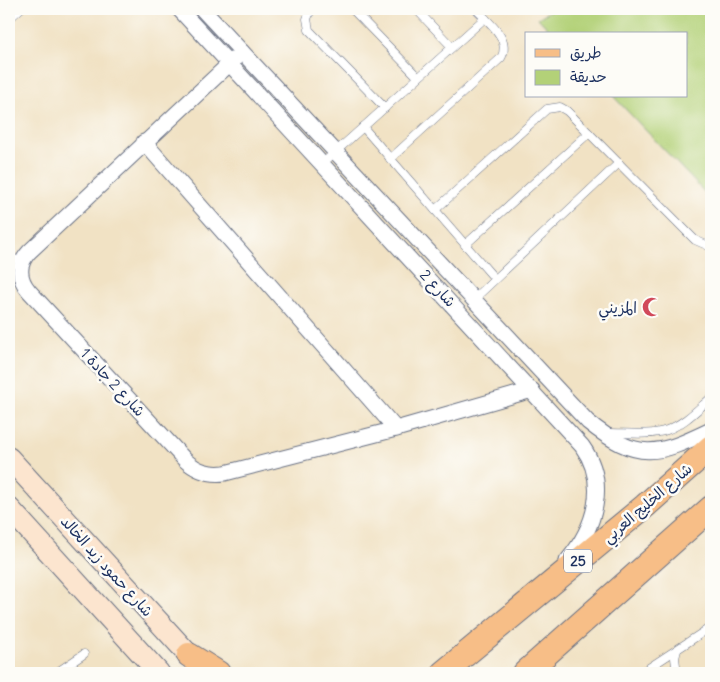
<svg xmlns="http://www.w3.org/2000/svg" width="720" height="682" font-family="Delius,'Playpen Sans Arabic',sans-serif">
<rect width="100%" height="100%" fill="#fdfcf7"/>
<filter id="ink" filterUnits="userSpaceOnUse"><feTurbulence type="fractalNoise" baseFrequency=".02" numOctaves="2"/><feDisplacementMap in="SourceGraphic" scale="10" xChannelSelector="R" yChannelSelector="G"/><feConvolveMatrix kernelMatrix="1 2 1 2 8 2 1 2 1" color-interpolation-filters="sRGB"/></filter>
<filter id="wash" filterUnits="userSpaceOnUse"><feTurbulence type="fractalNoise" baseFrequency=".0096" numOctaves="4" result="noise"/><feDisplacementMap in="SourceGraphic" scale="20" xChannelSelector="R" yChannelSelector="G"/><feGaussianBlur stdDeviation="1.12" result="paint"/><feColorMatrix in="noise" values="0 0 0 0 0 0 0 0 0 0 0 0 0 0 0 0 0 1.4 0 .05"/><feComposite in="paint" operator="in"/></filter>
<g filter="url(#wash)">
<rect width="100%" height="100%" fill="#f1e2c4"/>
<!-- green -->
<path fill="#b3d178" stroke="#67806b" d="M553,9H711V199L613,96H686V34H553L538,18Z"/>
</g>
<g filter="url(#ink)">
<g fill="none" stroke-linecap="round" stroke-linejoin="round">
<defs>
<g id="lane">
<path d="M311,9L307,19L309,30L385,108"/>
<path d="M352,9L418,77"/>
<path d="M416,9L452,47"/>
<path d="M9,19L20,9"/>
<path d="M363,127L495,279"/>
<path d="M390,159L501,58C512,39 488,22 476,9"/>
<path d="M323,163L485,18"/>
<path d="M435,210L547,109L560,107L567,111L695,240L711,247"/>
<path d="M465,245L589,133"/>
<path d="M9,257L22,262"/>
<path d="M473,300L619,163"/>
<path d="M609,433C627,433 650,436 667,430C684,424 698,409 711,398"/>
<path d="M56,673L84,654"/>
<path d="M641,673L711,627"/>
<path d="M677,673L675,658L677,650"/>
</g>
<g id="street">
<path d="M179,9L582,446C609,484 595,528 567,561"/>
<path d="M202,9L588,422C638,462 657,456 711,430"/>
<path d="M242,52L29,252C18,264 18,278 29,291L185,460C197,471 209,475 225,473L396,429L532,390"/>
<path d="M144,142L396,429"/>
</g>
<g id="secondary">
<path d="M9,458L201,668"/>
<path d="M9,508L159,673"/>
</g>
<g id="primary">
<path d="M189,655L218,673"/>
<path d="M443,673L645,506L711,447"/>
<path d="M525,673L711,508"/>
</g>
</defs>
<!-- lane casing -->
<use href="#lane" stroke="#666e82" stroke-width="9"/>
<!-- street casing -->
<use href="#street" stroke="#666e82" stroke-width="17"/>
<!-- secondary casing -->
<use href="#secondary" stroke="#666e82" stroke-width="23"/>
<!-- primary casing -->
<use href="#primary" stroke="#666e82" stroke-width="26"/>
<!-- lane -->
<use href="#lane" stroke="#fff" stroke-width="8"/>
<!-- street -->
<use href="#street" stroke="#fff" stroke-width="15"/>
<!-- secondary -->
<use href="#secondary" stroke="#fce5cf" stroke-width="21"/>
<!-- primary -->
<use href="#primary" stroke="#f7be87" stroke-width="24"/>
</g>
</g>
<!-- icons -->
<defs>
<symbol id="mosque-bare" viewBox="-9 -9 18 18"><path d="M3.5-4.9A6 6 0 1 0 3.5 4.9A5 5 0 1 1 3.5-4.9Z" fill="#d1495b" stroke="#fdfcf7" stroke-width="2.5" paint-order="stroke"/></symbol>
</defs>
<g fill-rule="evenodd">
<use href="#mosque-bare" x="638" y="293" width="28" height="28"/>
</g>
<g text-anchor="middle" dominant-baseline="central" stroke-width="5" stroke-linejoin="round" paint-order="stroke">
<!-- shield labels -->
<rect fill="#fdfcf7" stroke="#5f6c8c" stroke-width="1" x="564" y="549.5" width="28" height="23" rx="4"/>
<g font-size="14" font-weight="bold" fill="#1b2f5e">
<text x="578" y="561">25</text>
</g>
<!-- street labels -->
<g font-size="15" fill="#1b2f5e" stroke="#fdfcf7">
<text transform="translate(438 288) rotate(47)">شارع 2</text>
<text transform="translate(113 382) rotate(47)">شارع 2 جادة 1</text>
<text transform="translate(647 503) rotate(-41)">شارع الخليج العربي</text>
<text transform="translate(107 566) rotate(48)">شارع حمود زيد الخالد</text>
</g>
<!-- poi labels -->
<g font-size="15" fill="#1b2f5e" stroke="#fdfcf7" text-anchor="end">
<text x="637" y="307">المزيني</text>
</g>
</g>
<!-- margin -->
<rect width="720" height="682" fill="none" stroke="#fdfcf7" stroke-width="30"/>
<!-- legend -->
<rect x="525" y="32" width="162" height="65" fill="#fdfcf7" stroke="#a3aaba"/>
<rect x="535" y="49" width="25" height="8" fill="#f7be87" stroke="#a3aaba"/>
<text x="570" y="58" font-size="15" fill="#1b2f5e">طريق</text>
<rect x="535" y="70" width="25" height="15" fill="#b3d178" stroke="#a3aaba"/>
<text x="570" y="82" font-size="15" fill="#1b2f5e">حديقة</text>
</svg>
